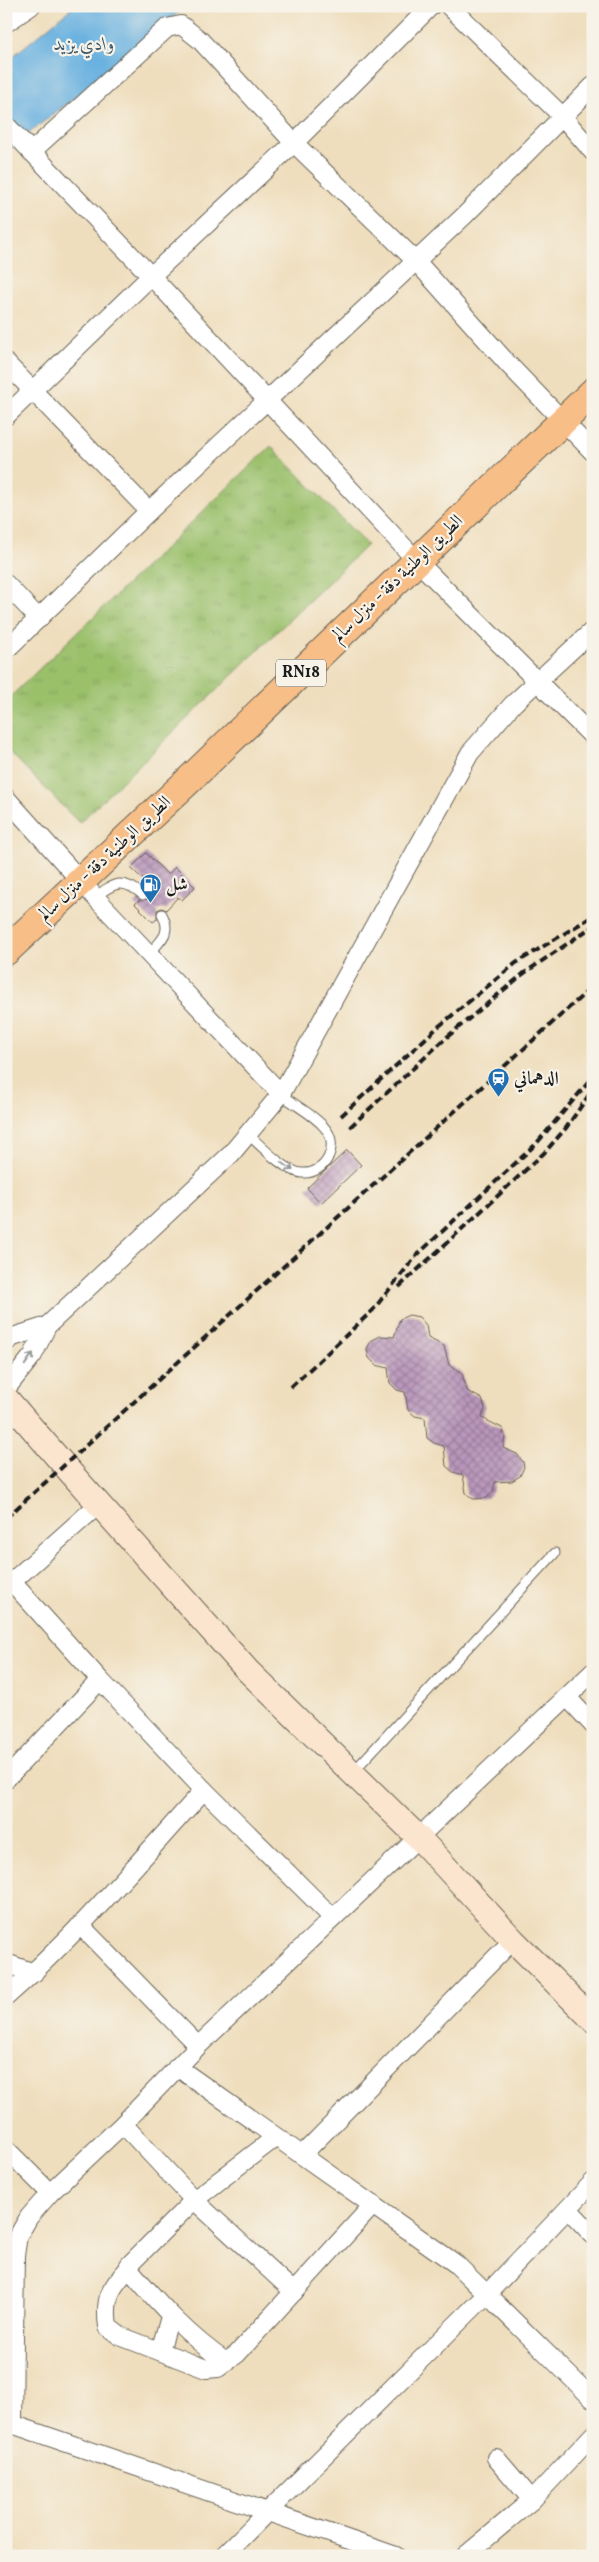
<svg xmlns="http://www.w3.org/2000/svg" width="599" height="2562" font-family="Vollkorn,Amiri,serif">
<defs>
<pattern id="park-tufts" width="24" height="20" patternUnits="userSpaceOnUse" patternTransform="scale(1.25)"><rect width="24" height="20" fill="#9ac06b"/><path d="M3 7l-1-3M5 7V3M7 7l1-3M15 17l-1-3M17 17v-4M19 17l1-3" fill="none" stroke="#84a45c"/></pattern>
<pattern id="building-cross-hatch" width="8" height="8" patternUnits="userSpaceOnUse" patternTransform="scale(1.25)"><rect width="8" height="8" fill="#ba97bc"/><path d="M0 0l8 8M0 8l8-8" fill="none" stroke="#967a98"/></pattern>
</defs>
<rect width="100%" height="100%" fill="#f7f3e8"/>
<filter id="ink" filterUnits="userSpaceOnUse"><feTurbulence type="fractalNoise" baseFrequency=".02" numOctaves="2"/><feDisplacementMap in="SourceGraphic" scale="10" xChannelSelector="R" yChannelSelector="G"/><feConvolveMatrix kernelMatrix="1 2 1 2 8 2 1 2 1" color-interpolation-filters="sRGB"/></filter>
<filter id="wash" filterUnits="userSpaceOnUse"><feTurbulence type="fractalNoise" baseFrequency=".0096" numOctaves="4" result="noise"/><feDisplacementMap in="SourceGraphic" scale="20" xChannelSelector="R" yChannelSelector="G"/><feGaussianBlur stdDeviation="1.12" result="paint"/><feColorMatrix in="noise" values="0 0 0 0 0 0 0 0 0 0 0 0 0 0 0 0 0 1.4 0 .05"/><feComposite in="paint" operator="in"/></filter>
<g filter="url(#wash)">
<rect width="100%" height="100%" fill="#efdebd"/>
<!-- park -->
<path fill="url(#park-tufts)" stroke="#5b6e44" d="M271,446L367,545L79,823L6,748V701Z"/>
<!-- water -->
<path fill="#69b1e0" stroke="#42667e" d="M74,6H185L137,49L15,144L6,155V62Z"/>
<g id="blocks">
<!-- building -->
<g fill="url(#building-cross-hatch)">
<path d="M146,853L168,875L175,867L195,887L182,900L178,897L166,910L162,908L157,910V919L153,922L135,904L139,900L148,899V891L152,888L131,868Z"/>
<path d="M347,1150L361,1165L321,1203L307,1188Z"/>
<path d="M409,1315L419,1317L426,1325L428,1338L444,1346L449,1365L462,1373L467,1391L482,1399L485,1408L482,1418L502,1428L505,1437L503,1448L517,1454L523,1462L524,1467L520,1476L512,1481L495,1482L493,1491L487,1498L473,1499L466,1493L463,1475L453,1472L446,1466L444,1446L434,1443L427,1438L425,1418L415,1416L408,1410L405,1392L397,1390L390,1383L388,1368L376,1365L369,1358L367,1349L371,1341L380,1336L394,1337L400,1319Z"/>
</g>
</g>
</g>
<g filter="url(#ink)">
<use href="#blocks" fill-opacity="0" stroke="#666054" stroke-width="1"/>
<g fill="none" stroke-linecap="round" stroke-linejoin="round">
<defs>
<g id="lane">
<path d="M95,897C115,882 123,878 143,895"/>
<path d="M150,953C162,939 172,933 162,914"/>
<path d="M249,1135C261,1146 286,1172 302,1173C326,1175 341,1144 324,1127C313,1114 294,1105 281,1094"/>
<path d="M353,1772L555,1553"/>
</g>
<g id="street">
<path d="M449,6L562,116L593,152"/>
<path d="M6,23L31,6"/>
<path d="M6,125L151,276L417,561L593,737"/>
<path d="M31,152L167,28L181,25L200,40L294,143L416,261L508,364L593,452"/>
<path d="M6,363L149,511"/>
<path d="M6,416L151,276L294,143L431,6"/>
<path d="M6,584L39,619"/>
<path d="M6,650L149,511L464,216L593,86"/>
<path d="M6,798L95,897L281,1094"/>
<path d="M6,1342L13,1337L47,1326"/>
<path d="M6,1389L33,1355L47,1326L231,1154L281,1094L470,753L513,704L593,630"/>
<path d="M12,1582L100,1680L204,1790L333,1918"/>
<path d="M6,1587L99,1504"/>
<path d="M567,1697L593,1725"/>
<path d="M6,1779L100,1680"/>
<path d="M80,1925L198,2046"/>
<path d="M6,1963L34,1973"/>
<path d="M6,1997C78,1934 140,1860 204,1790"/>
<path d="M177,2067L456,2264L593,2399"/>
<path d="M123,2124L194,2200L294,2292"/>
<path d="M276,2137L194,2200L129,2265L131,2271C160,2305 188,2336 226,2362L237,2354L373,2205"/>
<path d="M6,2149L50,2193"/>
<path d="M302,2155L513,1940"/>
<path d="M568,2209L593,2235"/>
<path d="M129,2268C110,2288 104,2298 108,2327L120,2336L206,2369L218,2368L226,2362"/>
<path d="M160,2351L170,2317"/>
<path d="M6,2422L396,2556"/>
<path d="M13,2425L15,2255L18,2236L29,2217L50,2193L123,2124L198,2046L593,1672"/>
<path d="M496,2458L532,2500"/>
<path d="M223,2556L488,2293L593,2182"/>
<path d="M465,2556L532,2500L593,2435"/>
</g>
<path id="secondary" d="M6,1398L71,1473L247,1670L419,1838L513,1940L593,2020"/>
<path id="primary" d="M6,951L187,782L593,392"/>
</defs>
<!-- lane casing -->
<use href="#lane" stroke="#666054" stroke-width="11"/>
<!-- street casing -->
<use href="#street" stroke="#666054" stroke-width="20"/>
<!-- secondary casing -->
<use href="#secondary" stroke="#666054" stroke-width="26"/>
<!-- primary casing -->
<use href="#primary" stroke="#666054" stroke-width="30"/>
<!-- lane -->
<use href="#lane" stroke="#fff" stroke-width="9"/>
<!-- street -->
<use href="#street" stroke="#fff" stroke-width="18"/>
<!-- secondary -->
<use href="#secondary" stroke="#fce5cf" stroke-width="24"/>
<!-- primary -->
<use href="#primary" stroke="#f7be87" stroke-width="28"/>
<!-- rail -->
<g stroke="#1c1c1c" stroke-width="4" stroke-dasharray="8 4" stroke-linecap="butt">
<path d="M341,1116L438,1027L516,963L593,916"/>
<path d="M350,1127L447,1037L523,974L593,926"/>
<path d="M399,1287L544,1153L566,1128L593,1089"/>
<path d="M291,1387L373,1310L416,1256L536,1144L593,1077"/>
<path d="M6,1518L593,986"/>
</g>
</g>
<!-- one-way arrows -->
<defs><path id="oneway-shaft" d="M-6 0H5M1.5-3L5.5 0L1.5 3" fill="none" stroke-width="1.6" stroke-linecap="round" stroke-linejoin="round" transform="scale(1.25)"/></defs>
<g stroke="#999">
<use href="#oneway-shaft" transform="translate(287 1166) rotate(35)"/>
<use href="#oneway-shaft" transform="translate(29 1359) rotate(-55)"/>
</g>
</g>
<!-- icons -->
<defs>
<symbol id="fuel-pin" viewBox="-11 -11 22 30"><path d="M0 17L-7.5 6A9.5 9.5 0 1 1 7.5 6Z" fill="#1f6fb2" stroke="#f7f3e8"/><path d="M-5.5-6h7V0h2V4h1.3V-2.5L3-4.5l.8-.8L6-3V5H2.5V1h-1V6h-7ZM-4.2-4.7v3.2H.2V-4.7Z" fill="#fff"/></symbol>
<symbol id="station-pin" viewBox="-11 -11 22 30"><path d="M0 17L-7.5 6A9.5 9.5 0 1 1 7.5 6Z" fill="#1f6fb2" stroke="#f7f3e8"/><path d="M-3-6H3Q5-6 5-4V2Q5 4 3 4L4.5 6H3L1.5 4h-3L-3 6H-4.5L-3 4Q-5 4-5 2V-4Q-5-6-3-6ZM-3.5-4v3h7v-3ZM-3.5 1v1.5H-2V1ZM2 1v1.5H3.5V1Z" fill="#fff"/></symbol>
</defs>
<g fill-rule="evenodd">
<use href="#fuel-pin" x="138" y="872" width="25" height="34"/>
<use href="#station-pin" x="486" y="1066" width="25" height="34"/>
</g>
<g text-anchor="middle" dominant-baseline="central" stroke-width="4.5" stroke-linejoin="round" paint-order="stroke">
<!-- shield labels -->
<rect fill="#f7f3e8" stroke="#5e5c59" stroke-width="1" x="276" y="659.5" width="50" height="27" rx="4"/>
<g font-size="16" font-weight="bold" fill="#1c1c1c">
<text x="301" y="673">RN18</text>
</g>
<!-- street labels -->
<g font-size="18" fill="#1c1c1c" stroke="#f7f3e8">
<text transform="translate(398 579) rotate(-44)">الطريق الوطنية دقة - منزل سالم</text>
<text transform="translate(105 859) rotate(-43)">الطريق الوطنية دقة - منزل سالم</text>
</g>
<!-- poi labels -->
<g font-size="18" font-weight="bold" fill="#1c1c1c" stroke="#f7f3e8" text-anchor="start">
<text x="166" y="885">شل</text>
<text x="514" y="1079">الدهماني</text>
</g>
<!-- water labels -->
<g font-size="19" font-style="italic" fill="#3b586a" stroke="#f7f3e8">
<text x="84" y="45">وادي يزيد</text>
</g>
</g>
<!-- margin -->
<rect width="599" height="2562" fill="none" stroke="#f7f3e8" stroke-width="25"/>
</svg>
